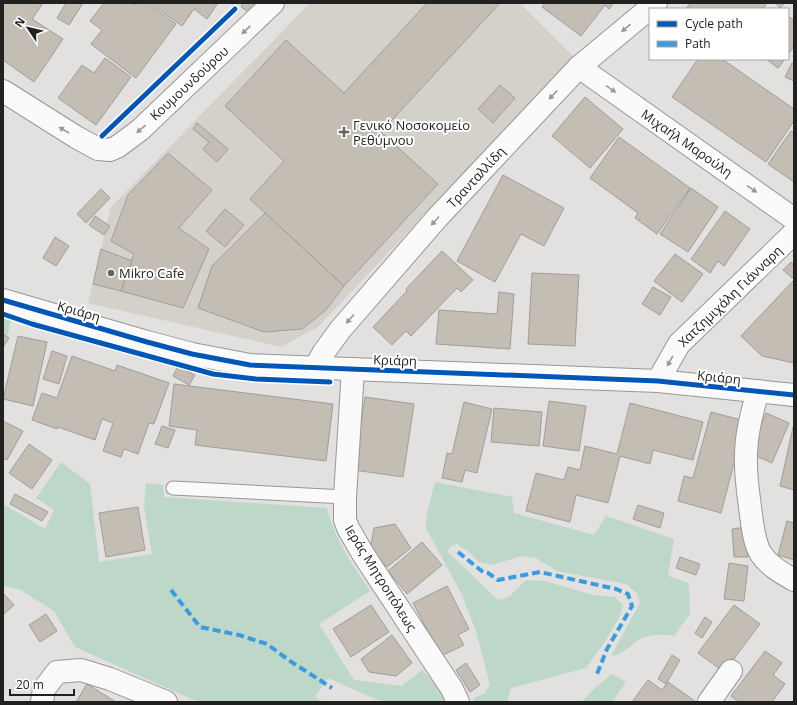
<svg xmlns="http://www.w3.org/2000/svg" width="797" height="705" font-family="'Open Sans',sans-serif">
<rect width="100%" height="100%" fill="#e2e1df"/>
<!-- built -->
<path fill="#d4d1cb" d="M310,3H520L574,57L318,327L281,347L88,303L111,207Z"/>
<!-- green -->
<g fill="#bdd7c8">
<path d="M3,315L12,317L3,353Z"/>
<path d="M61,462L90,484L99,562L152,554L144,507L146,483L163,485L164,497L327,508C334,539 353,565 370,591L319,624L354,680L402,686L422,670L437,685L447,702H386L377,700L328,678L315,696L322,702H198L75,647L54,611L19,589L3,586V504L45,529L54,510L36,498Z"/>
<path d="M435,482L512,497L514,513L594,535L606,516L674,539L668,576L689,583L690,614L674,636C664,634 650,634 640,639C630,645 623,655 611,656L640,603L637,593L626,584L557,571L536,558L522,556L492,565L479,562L469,552L457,544L451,546L447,551L498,600L509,597L526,580L545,581L593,595L615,597L623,605L619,618L604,643L586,668L511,688L507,702H474V698L484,694L490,685L476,631L461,593L426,528L427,513Z"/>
<path d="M612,674L626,682L612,702H581L596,687Z"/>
</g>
<!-- building -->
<g fill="#c3bdb3" stroke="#9e9e9c">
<path d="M3,3H43L32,19L63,39L34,82L3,60Z"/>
<path d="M66,3H83L69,25L57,18Z"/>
<path d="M104,3H133L135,5L136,3H147L176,24L136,78L91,44L102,30L90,21Z"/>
<path d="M150,3H218L207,19L194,9L182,26Z"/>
<path d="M243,3H266L255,17L241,7Z"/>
<path d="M427,3H500L381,132L438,184L344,286L250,199L284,161L225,106L286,40L344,93Z"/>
<path d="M545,3H614L609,9L605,5L581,36L542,7Z"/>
<path d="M690,3H767L763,9H686Z"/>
<path d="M776,3H785L780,8Z"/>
<path d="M788,16L794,20V46L788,55Z"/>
<path d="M105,58L131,77L96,125L58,98L82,65L94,73Z"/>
<path d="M698,59H722L794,109V121L766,162L672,97Z"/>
<path d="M766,59H785L778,68Z"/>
<path d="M792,63L794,64V81L785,77Z"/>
<path d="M500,85L515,98L493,123L478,109Z"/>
<path d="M585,97L623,129L590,168L552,136Z"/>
<path d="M197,123L228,149L217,162L203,149L209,142L193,129Z"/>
<path d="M791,131L794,133V182L768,164Z"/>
<path d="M619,137L690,188L657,234L635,218L638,213L590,178Z"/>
<path d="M168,153L212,190L179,228L209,249L183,308L121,291L134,254L111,241L128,195Z"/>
<path d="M503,175L564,208L544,246L521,234L495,282L457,261Z"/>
<path d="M691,188L718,207L688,252L660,234Z"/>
<path d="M101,189L110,198L86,223L77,214Z"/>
<path d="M225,209L244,225L225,247L206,231Z"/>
<path d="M725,211L750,229L724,266L718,261L710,273L691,259Z"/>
<path d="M265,213L344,286L326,310L302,329L264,332L198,308L212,266Z"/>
<path d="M95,216L110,226L104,235L89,225Z"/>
<path d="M55,237L69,246L56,266L43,258Z"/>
<path d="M101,249L132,261L121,291L93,284Z"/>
<path d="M442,251L473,280L461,292L457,288L411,336L406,331L392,345L373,327L407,291L406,289Z"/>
<path d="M675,254L703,274L682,302L654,281Z"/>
<path d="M791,262L794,266V276L792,278L783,270Z"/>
<path d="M532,273L579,275L575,346L528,344Z"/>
<path d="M793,281L794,282V363L762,356L741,336Z"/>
<path d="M653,287L671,297L660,315L642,304Z"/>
<path d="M499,292L514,294L510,349L436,344L439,310L497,314Z"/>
<path d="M3,334L9,338L3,347Z"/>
<path d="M18,336L47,342L33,406L3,399Z"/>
<path d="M52,351L67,356L59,384L43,379Z"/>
<path d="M72,356L115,371L117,365L169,383L154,424L149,423L138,454L124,449L121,457L103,451L113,423L102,419L95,440L58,427L57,429L32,420L42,393L57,398Z"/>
<path d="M178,366L195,375L189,385L173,376Z"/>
<path d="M174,384L333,404L326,461L195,445L197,430L169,426Z"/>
<path d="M365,397L414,404L403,477L354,470Z"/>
<path d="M549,401L586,406L579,451L543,446Z"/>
<path d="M464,402L492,409L477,473L465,470L462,482L442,478L447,453L452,454Z"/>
<path d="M630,403L703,422L693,460L653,450L650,464L620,456L608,503L576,495L570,522L526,511L536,473L564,480L568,467L580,470L585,446L617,454Z"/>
<path d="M494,408L542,412L539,446L491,442Z"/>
<path d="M711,412L745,421L721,513L678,501L684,476L693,478Z"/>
<path d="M766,413L789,423L772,463L749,453Z"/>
<path d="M3,421L23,431L7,460L3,458Z"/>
<path d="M794,423V490L780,486Z"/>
<path d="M162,426L175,430L168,448L155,444Z"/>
<path d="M29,444L52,460L32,489L9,473Z"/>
<path d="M15,494L48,512L42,521L10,504Z"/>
<path d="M638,505L664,513L660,528L633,519Z"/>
<path d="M138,507L145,550L106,557L99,513Z"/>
<path d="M787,521L794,523V560L778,555Z"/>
<path d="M395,524L411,548L387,567L370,550L374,528Z"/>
<path d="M746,527L748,557H734L732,529Z"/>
<path d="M422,542L442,565L407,594L388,571Z"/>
<path d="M680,557L700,564L696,575L676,568Z"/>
<path d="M729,563L748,566L744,601L724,599Z"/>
<path d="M447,586L469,629L458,635L464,645L441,656L413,603Z"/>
<path d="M3,593L14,605L3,615Z"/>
<path d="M371,605L389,632L351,657L333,629Z"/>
<path d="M734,605L760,624L724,672L698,653Z"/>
<path d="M46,614L57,631L40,642L29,625Z"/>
<path d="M705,617L712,622L702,638L695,633Z"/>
<path d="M392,635L412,663L396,676L369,672L361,659Z"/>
<path d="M765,651L782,663L773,675L785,684L772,702H739L731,696Z"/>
<path d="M672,655L680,660L666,684L658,679Z"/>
<path d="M466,663L480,685L470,692L456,670Z"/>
<path d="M648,680L662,690L668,682L696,702H632Z"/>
<path d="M87,684L116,702H76Z"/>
</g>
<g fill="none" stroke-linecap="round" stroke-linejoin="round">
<defs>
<path id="service" d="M173,488L345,497"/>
<g id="minor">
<path d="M579,67L794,219"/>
<path d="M3,91L76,137L98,149L110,150L117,147L140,130L273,3"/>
<path d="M315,368L324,352L340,330L437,218L579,67L656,3"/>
<path d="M353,369L345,497V520L348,528L363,554L452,689L458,702"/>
<path d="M758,391C751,415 745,439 746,464C746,481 749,498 751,515C753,528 754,543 761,554C769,566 782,573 794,580"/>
<path d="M42,702L44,689L57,672L81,670L110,679L166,702"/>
<path d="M709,702L731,671"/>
</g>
<g id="tertiary">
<path d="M3,300L147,342L192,354L250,365L658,381L794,395"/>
<path d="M658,381L679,344L794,233"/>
</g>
</defs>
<!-- service casing -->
<use href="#service" stroke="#989795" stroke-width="15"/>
<!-- minor casing -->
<use href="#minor" stroke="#989795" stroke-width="24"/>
<!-- tertiary casing -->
<use href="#tertiary" stroke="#989795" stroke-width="24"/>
<!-- service -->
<use href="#service" stroke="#fbfafa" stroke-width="13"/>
<!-- minor -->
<use href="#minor" stroke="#fbfafa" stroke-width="22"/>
<!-- tertiary -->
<use href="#tertiary" stroke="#fbfafa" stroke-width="22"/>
<!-- quiet -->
<g stroke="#3c9be0" stroke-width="4" stroke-dasharray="8 4" stroke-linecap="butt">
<path d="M458,552L483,572L488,573L498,580L540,572L616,589L628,594L632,606L607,649L597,674"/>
<path d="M171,590L200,627L239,635L267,644L290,661L332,688"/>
</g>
<defs>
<g id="cycleway">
<path d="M102,136L235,9"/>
<path d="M3,300L147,342L192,354L250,365L658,381L794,395"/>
<path d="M3,314L32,324L213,374L256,379L330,382"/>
</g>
</defs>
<!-- cycleway casing -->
<use href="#cycleway" stroke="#fff" stroke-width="8"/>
<!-- cycleway -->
<use href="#cycleway" stroke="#0057b8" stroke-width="5"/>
</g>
<!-- one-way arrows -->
<defs><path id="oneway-solid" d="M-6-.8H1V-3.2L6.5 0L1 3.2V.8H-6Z"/></defs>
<g fill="#999897">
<use href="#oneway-solid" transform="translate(626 28) rotate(140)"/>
<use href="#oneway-solid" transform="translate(246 30) rotate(137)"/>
<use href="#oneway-solid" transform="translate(611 89) rotate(35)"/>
<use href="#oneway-solid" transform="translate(553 95) rotate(133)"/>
<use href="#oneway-solid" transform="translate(141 129) rotate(139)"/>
<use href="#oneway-solid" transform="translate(64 130) rotate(-149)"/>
<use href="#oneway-solid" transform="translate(752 189) rotate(35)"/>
<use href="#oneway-solid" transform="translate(435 221) rotate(132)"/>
<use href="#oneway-solid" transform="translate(350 319) rotate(131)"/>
<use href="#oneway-solid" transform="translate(670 361) rotate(119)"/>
</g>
<!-- markers -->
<g fill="#656462" stroke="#fff" stroke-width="1.5">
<path d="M342 126h4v4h4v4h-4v4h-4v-4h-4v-4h4z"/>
<circle cx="111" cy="273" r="4"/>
</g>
<g text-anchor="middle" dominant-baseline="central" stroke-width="4" stroke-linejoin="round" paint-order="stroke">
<!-- street labels -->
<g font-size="13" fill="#21211f" stroke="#fff">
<text transform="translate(189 83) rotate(-43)">Κουμουνδούρου</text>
<text transform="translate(687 143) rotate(35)">Μιχαήλ Μαρούλη</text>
<text transform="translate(476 177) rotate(-47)">Τρανταλλίδη</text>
<text transform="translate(730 296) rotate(-44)">Χατζημιχάλη Γιάνναρη</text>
<text transform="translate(79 311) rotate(16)">Κριάρη</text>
<text transform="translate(395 360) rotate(2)">Κριάρη</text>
<text transform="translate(719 377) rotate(6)">Κριάρη</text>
<text transform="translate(381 578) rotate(58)">Ιεράς Μητροπόλεως</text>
</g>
<!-- poi labels -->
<g font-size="13" fill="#21211f" stroke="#fff" text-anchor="start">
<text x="353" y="125">Γενικό Νοσοκομείο<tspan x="353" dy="15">Ρεθύμνου</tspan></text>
<text x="119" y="273">Mikro Cafe</text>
</g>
</g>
<!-- border -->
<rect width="797" height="705" fill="none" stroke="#21211f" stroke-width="8"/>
<!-- legend -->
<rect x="649" y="8" width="140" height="52" fill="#ffffff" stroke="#a6a6a5"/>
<rect x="657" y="21" width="20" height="6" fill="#0057b8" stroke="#a6a6a5"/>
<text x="685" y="28" font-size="12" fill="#21211f">Cycle path</text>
<rect x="657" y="41" width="20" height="6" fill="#3c9be0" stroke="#a6a6a5"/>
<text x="685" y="48" font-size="12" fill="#21211f">Path</text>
<!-- north arrow -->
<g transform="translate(28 28) rotate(305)" stroke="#ffffff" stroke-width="3" paint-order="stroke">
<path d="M0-3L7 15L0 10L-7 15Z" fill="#21211f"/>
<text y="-6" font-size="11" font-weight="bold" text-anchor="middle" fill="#21211f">N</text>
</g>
<!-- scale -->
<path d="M10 689v6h64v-6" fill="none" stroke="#21211f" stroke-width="2"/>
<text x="16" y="689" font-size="12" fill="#21211f" stroke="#ffffff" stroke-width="3" paint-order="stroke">20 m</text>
</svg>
